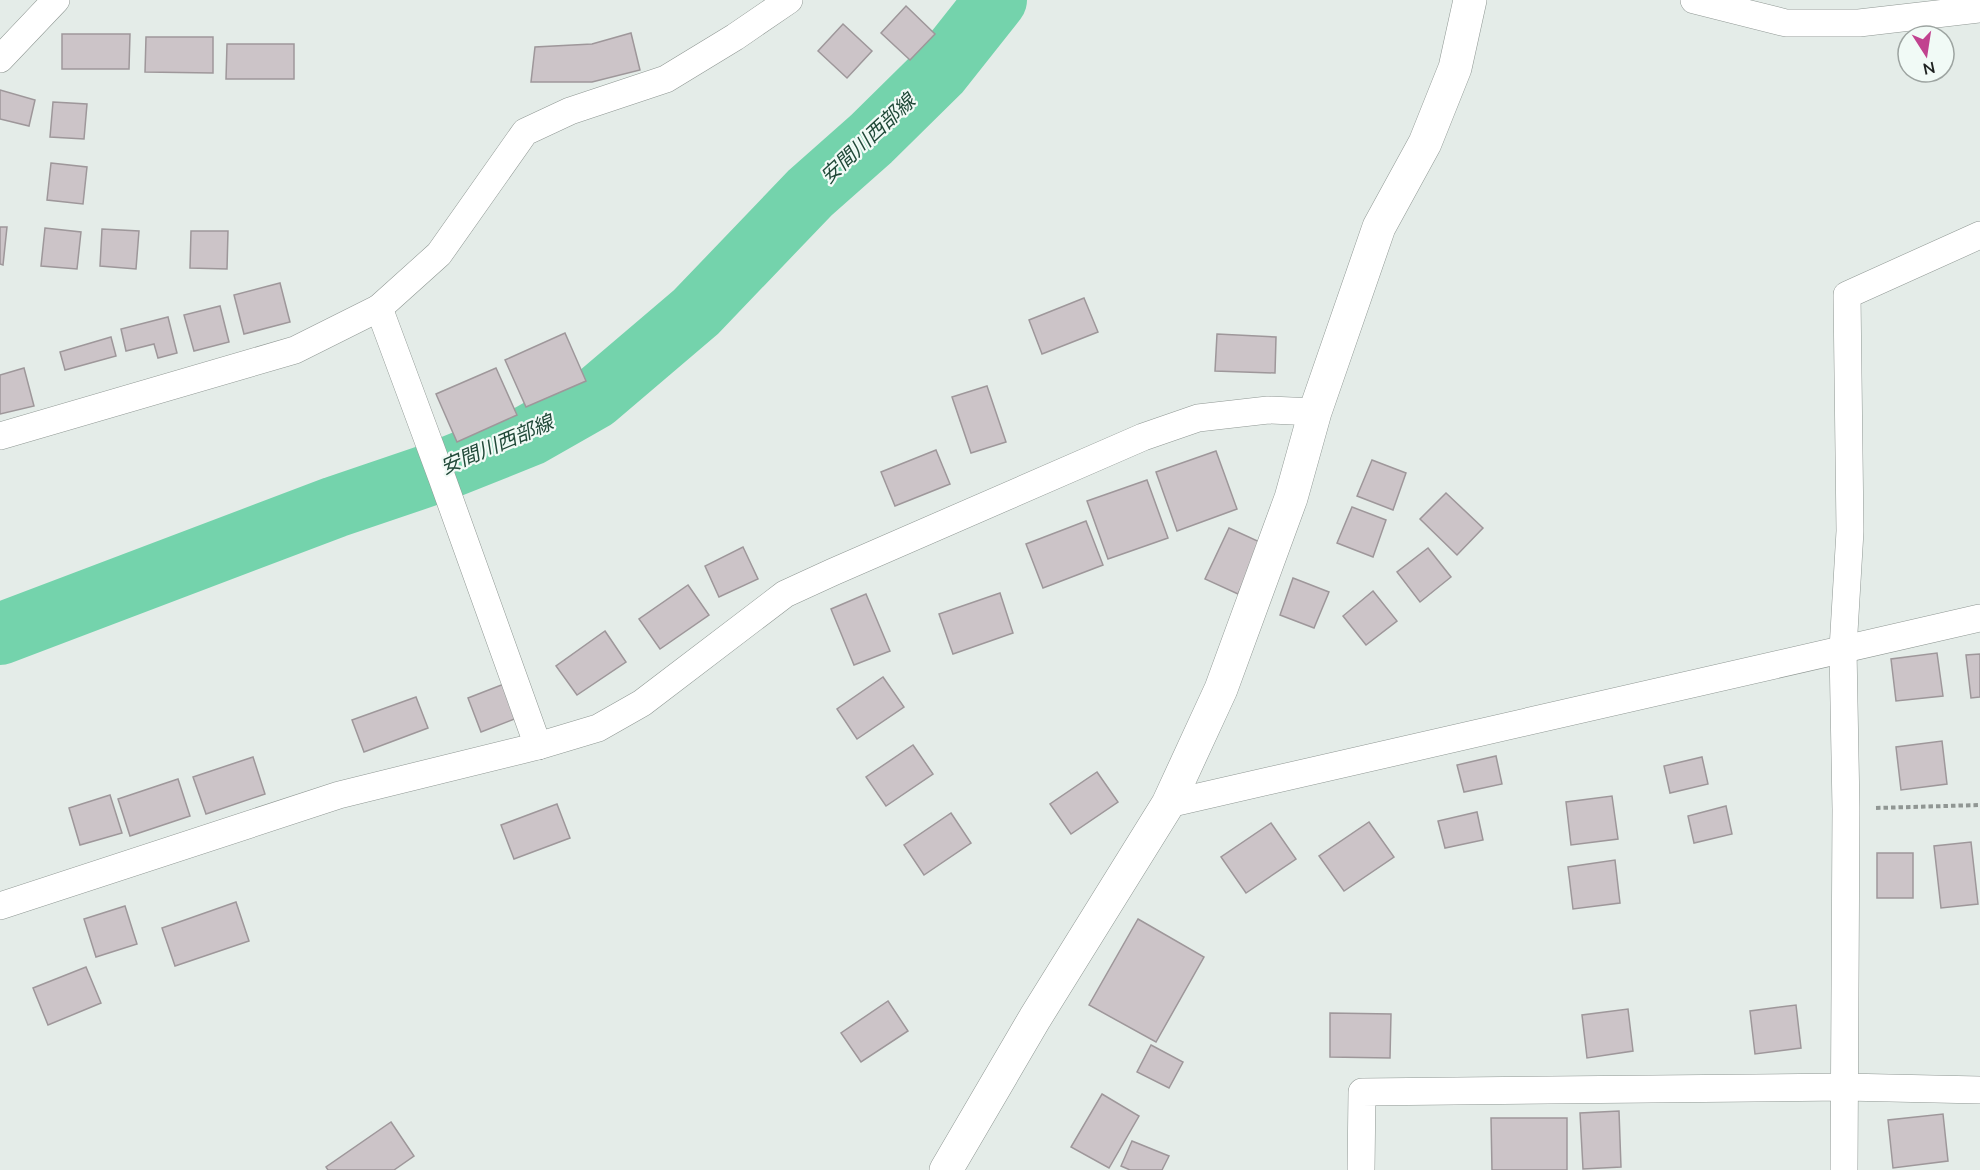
<svg xmlns="http://www.w3.org/2000/svg" width="1980" height="1170" font-family="'Nunito Sans','Noto Sans JP',sans-serif">
<rect width="100%" height="100%" fill="#e4ece8"/>
<g fill="none" stroke-linecap="round" stroke-linejoin="round">
<!-- river -->
<path stroke="#74d3ac" stroke-width="62" d="M0,634L335,507L435,473L530,435L595,398L696,312L810,193L871,139L939,72L996,0"/>
</g>
<!-- building -->
<g fill="#ccc4c8" stroke="#9e979a" stroke-width="1.5">
<path d="M906,6L935,34L910,60L881,33Z"/>
<path d="M843,24L872,51L847,78L818,51Z"/>
<path d="M631,33L640,70L592,82H531L535,47L592,44Z"/>
<path d="M62,34H130L129,69H62Z"/>
<path d="M146,37H213V73L145,72Z"/>
<path d="M227,44H294V79H226Z"/>
<path d="M0,90L35,100L29,126L0,119Z"/>
<path d="M53,102L87,104L84,139L50,137Z"/>
<path d="M51,163L87,167L83,204L47,200Z"/>
<path d="M0,227H7L3,265L0,264Z"/>
<path d="M45,228L81,232L77,269L41,266Z"/>
<path d="M102,229L139,231L136,269L100,266Z"/>
<path d="M191,231H228L227,269L190,268Z"/>
<path d="M280,283L290,322L244,334L234,295Z"/>
<path d="M1084,298L1098,332L1042,354L1029,320Z"/>
<path d="M220,306L229,342L194,351L184,315Z"/>
<path d="M168,317L177,353L158,358L154,344L126,351L121,329Z"/>
<path d="M565,333L586,381L526,407L505,360Z"/>
<path d="M1217,334L1276,337L1275,373L1215,371Z"/>
<path d="M111,337L116,356L65,370L60,352Z"/>
<path d="M24,368L34,406L0,414V375Z"/>
<path d="M496,368L517,415L457,442L436,394Z"/>
<path d="M987,386L1006,442L971,453L952,397Z"/>
<path d="M936,450L950,484L895,506L881,472Z"/>
<path d="M1216,451L1237,509L1177,531L1156,472Z"/>
<path d="M1372,460L1406,473L1393,510L1357,496Z"/>
<path d="M1147,480L1168,538L1108,559L1087,501Z"/>
<path d="M1446,493L1483,528L1457,555L1420,519Z"/>
<path d="M1352,507L1386,520L1373,557L1337,543Z"/>
<path d="M1086,521L1103,565L1043,588L1026,544Z"/>
<path d="M1229,528L1262,543L1238,594L1205,579Z"/>
<path d="M743,547L758,579L719,597L705,566Z"/>
<path d="M1428,548L1451,577L1420,602L1397,572Z"/>
<path d="M1293,578L1329,592L1314,628L1280,615Z"/>
<path d="M688,585L709,615L660,649L639,619Z"/>
<path d="M1373,591L1397,621L1366,645L1343,616Z"/>
<path d="M1000,593L1013,633L953,654L939,614Z"/>
<path d="M866,594L890,651L854,665L831,609Z"/>
<path d="M605,631L626,662L577,695L556,666Z"/>
<path d="M1937,653L1943,696L1896,701L1891,659Z"/>
<path d="M1980,654V697L1971,698L1966,655Z"/>
<path d="M883,677L904,707L857,739L837,709Z"/>
<path d="M504,684L517,718L481,732L468,698Z"/>
<path d="M416,697L428,728L364,752L352,720Z"/>
<path d="M1942,741L1947,784L1901,790L1896,747Z"/>
<path d="M913,745L933,774L886,806L866,777Z"/>
<path d="M1496,756L1502,784L1464,792L1457,765Z"/>
<path d="M253,757L265,794L206,814L193,777Z"/>
<path d="M1702,757L1708,784L1670,793L1664,766Z"/>
<path d="M1097,772L1118,802L1071,834L1050,804Z"/>
<path d="M178,779L190,816L130,836L118,799Z"/>
<path d="M110,795L122,833L80,845L69,808Z"/>
<path d="M1612,796L1618,839L1571,845L1566,802Z"/>
<path d="M557,804L570,838L514,859L501,825Z"/>
<path d="M1726,806L1732,834L1694,843L1688,816Z"/>
<path d="M1477,812L1483,840L1445,848L1438,821Z"/>
<path d="M951,813L971,843L924,875L904,845Z"/>
<path d="M1369,822L1394,857L1344,891L1319,856Z"/>
<path d="M1271,823L1296,859L1246,893L1221,857Z"/>
<path d="M1971,842L1978,904L1941,908L1934,846Z"/>
<rect x="1877" y="853" width="36" height="45"/>
<path d="M1615,860L1620,903L1573,909L1568,867Z"/>
<path d="M236,902L249,941L175,966L162,928Z"/>
<path d="M125,906L137,944L96,957L84,919Z"/>
<path d="M1138,919L1204,957L1156,1042L1089,1005Z"/>
<path d="M86,967L101,1003L48,1025L33,988Z"/>
<path d="M888,1001L908,1031L861,1062L841,1033Z"/>
<path d="M1796,1005L1801,1048L1755,1054L1750,1011Z"/>
<path d="M1628,1009L1633,1051L1587,1058L1582,1015Z"/>
<path d="M1330,1013L1391,1014L1390,1058L1330,1057Z"/>
<path d="M1151,1045L1183,1062L1169,1088L1137,1072Z"/>
<path d="M1102,1094L1139,1116L1109,1168L1071,1147Z"/>
<path d="M1619,1111L1621,1167L1583,1169L1580,1113Z"/>
<path d="M1943,1114L1948,1161L1893,1168L1888,1120Z"/>
<path d="M1491,1118H1567V1170H1492Z"/>
<path d="M391,1122L414,1156L394,1170H328L326,1167Z"/>
<path d="M1132,1141L1169,1156L1162,1170H1130L1121,1166Z"/>
</g>
<g fill="none" stroke-linecap="round" stroke-linejoin="round">
<defs>
<g id="minor">
<path d="M1694,0L1786,23H1859L1980,9"/>
<path d="M0,59L56,0"/>
<path d="M379,308L442,478L538,746"/>
<path d="M0,436L295,350L379,308L439,254L525,132L570,111L666,79L735,37L789,0"/>
<path d="M1168,804L1980,618"/>
<path d="M0,906L339,795L538,746L598,728L642,703L785,594L833,572L1143,437L1198,418L1268,410L1315,412"/>
<path d="M1361,1170L1362,1092L1844,1087L1980,1090"/>
<path d="M1844,1170L1846,809L1843,649L1850,531L1847,295L1980,235"/>
</g>
<path id="tertiary" d="M946,1170L1035,1018L1168,804L1221,689L1291,498L1315,412L1379,227L1425,143L1455,68L1470,0"/>
</defs>
<!-- minor casing -->
<use href="#minor" stroke="#8f9793" stroke-width="28"/>
<!-- tertiary casing -->
<use href="#tertiary" stroke="#8f9793" stroke-width="34"/>
<!-- path -->
<path stroke="#909693" stroke-width="4" stroke-dasharray="4.5 3" stroke-linecap="butt" d="M1876,808L1980,805"/>
<!-- minor -->
<use href="#minor" stroke="#fff" stroke-width="27"/>
<!-- tertiary -->
<use href="#tertiary" stroke="#fff" stroke-width="33"/>
</g>
<g text-anchor="middle" dominant-baseline="central" stroke-width="4.5" stroke-linejoin="round" paint-order="stroke">
<!-- water labels -->
<g font-size="20" font-style="italic" fill="#204938" stroke="#f1faf6">
<text transform="translate(868 139) rotate(-43)">安間川西部線</text>
<text transform="translate(497 445) rotate(-23)">安間川西部線</text>
</g>
</g>
<!-- north arrow -->
<g transform="translate(1926 54) rotate(168)"><circle r="28" fill="#f1faf6" stroke="#9da4a1" stroke-width="1.5"/>
<path d="M0-4.5L10 22L0 15L-10 22Z" fill="#c1428f"/>
<text y="-9" font-size="16" font-weight="bold" text-anchor="middle" fill="#1f2221">N</text>
</g>
</svg>
